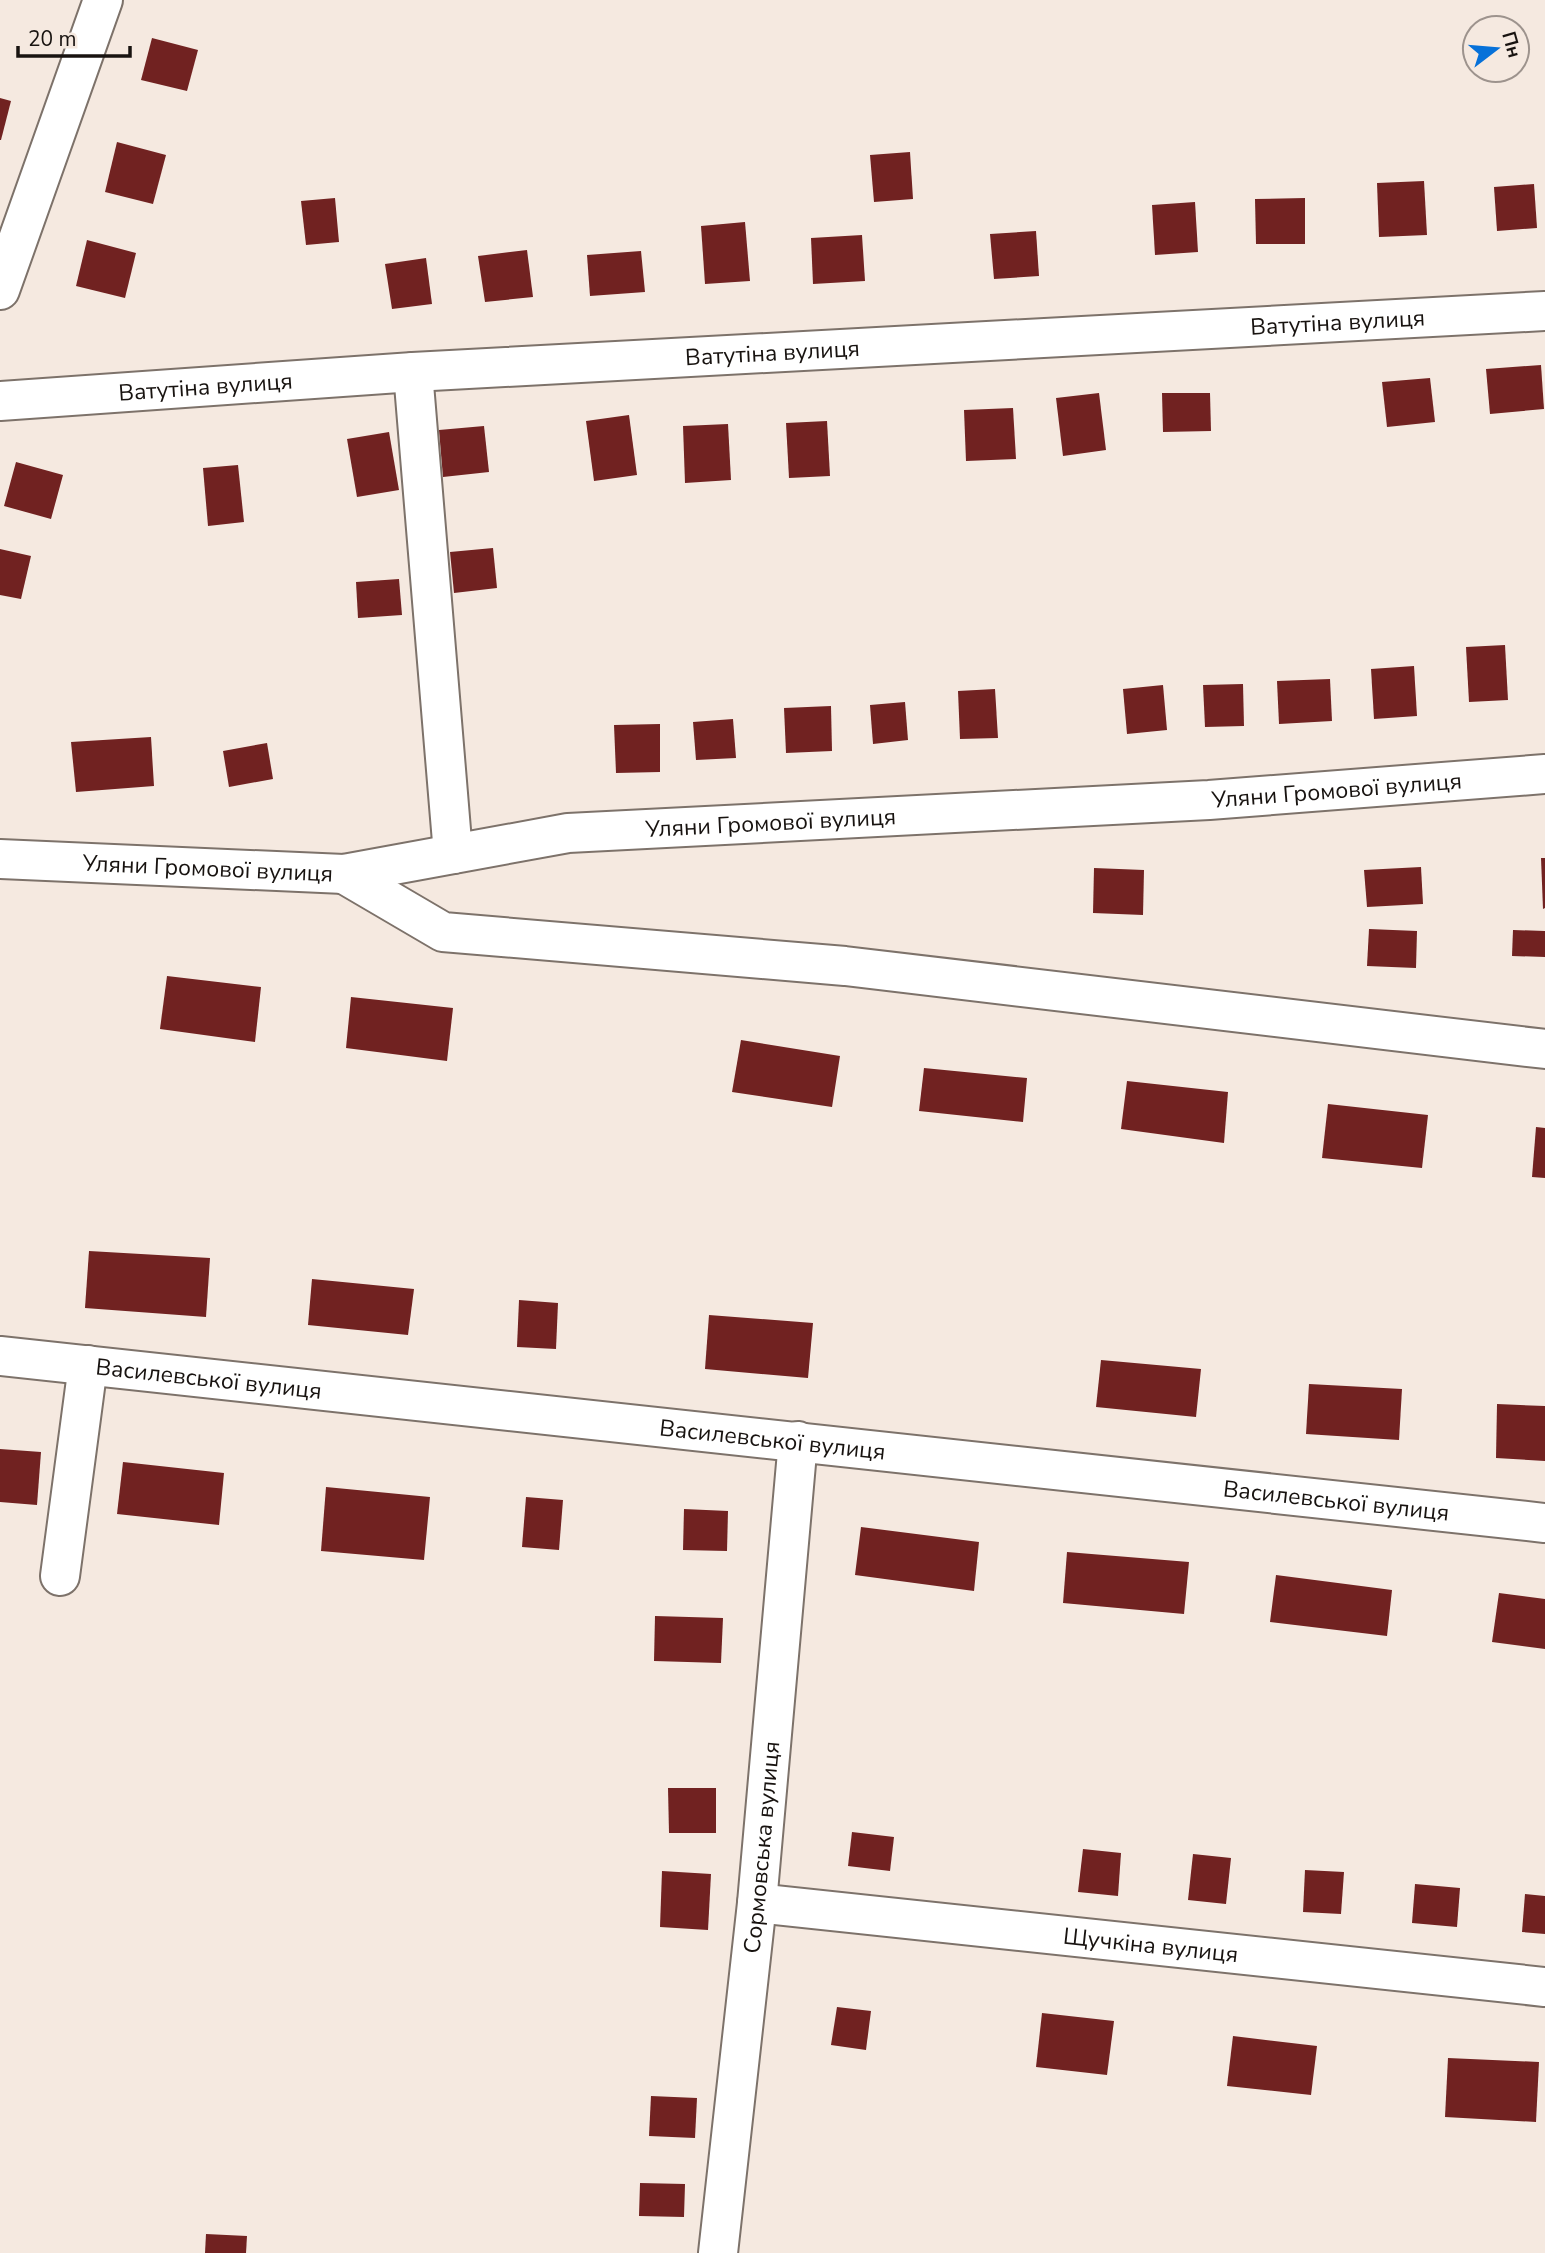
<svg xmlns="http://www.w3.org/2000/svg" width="1545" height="2253" font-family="'Nunito Sans',sans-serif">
<rect width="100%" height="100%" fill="#f5e9e0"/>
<!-- building -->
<g fill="#712221">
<path d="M152,38L198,50L187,91L141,80Z"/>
<path d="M0,98L11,101L1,140H0Z"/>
<path d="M117,142L166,155L153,204L105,192Z"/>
<path d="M910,152L913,199L874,202L870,155Z"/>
<path d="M1424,181L1427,235L1379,237L1377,183Z"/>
<path d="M1534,184L1537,228L1497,231L1494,187Z"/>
<path d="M335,198L339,242L306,245L301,201Z"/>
<path d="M1305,198V244H1256L1255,199Z"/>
<path d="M1195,202L1198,252L1155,255L1152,205Z"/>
<path d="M745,222L750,281L705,284L701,226Z"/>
<path d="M1036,231L1039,276L994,279L990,234Z"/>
<path d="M862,235L865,281L813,284L811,238Z"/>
<path d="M87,240L136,253L125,298L76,286Z"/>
<path d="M527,250L533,297L485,302L478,256Z"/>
<path d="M641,251L645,292L590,296L587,255Z"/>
<path d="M426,258L432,304L392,309L385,264Z"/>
<path d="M1541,365L1544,409L1490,414L1486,369Z"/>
<path d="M1430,378L1435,422L1387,427L1382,382Z"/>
<path d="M1099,393L1106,450L1063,456L1056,398Z"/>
<path d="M1162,393H1210L1211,431L1163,432Z"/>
<path d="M1013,408L1016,459L966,461L964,410Z"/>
<path d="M629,415L637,475L594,481L586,421Z"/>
<path d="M827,421L830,476L789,478L786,423Z"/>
<path d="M728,424L731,480L685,483L683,426Z"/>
<path d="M484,426L489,472L443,477L439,430Z"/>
<path d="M389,432L399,490L357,497L347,439Z"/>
<path d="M16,462L63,475L51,519L4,506Z"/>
<path d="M238,465L244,522L208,526L203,468Z"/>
<path d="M493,548L497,588L454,593L450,552Z"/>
<path d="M0,549L31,556L21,599L0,595Z"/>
<path d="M399,579L402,615L358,618L356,582Z"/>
<path d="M1505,645L1508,700L1469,702L1466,647Z"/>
<path d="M1414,666L1417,716L1374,719L1371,669Z"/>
<path d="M1330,679L1332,721L1279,724L1277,681Z"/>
<path d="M1243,684L1244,726L1205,727L1203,685Z"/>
<path d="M1163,685L1167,730L1127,734L1123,689Z"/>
<path d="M995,689L998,738L960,739L958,691Z"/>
<path d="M905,702L908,740L873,744L870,705Z"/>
<path d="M831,706L832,751L786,753L784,708Z"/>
<path d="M733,719L736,758L696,760L693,722Z"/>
<path d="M660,724V772L616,773L614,725Z"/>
<path d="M151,737L154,786L76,792L71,742Z"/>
<path d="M267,743L273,779L229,787L223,751Z"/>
<path d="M1541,858H1545V908L1543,909Z"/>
<path d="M1421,867L1423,904L1367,907L1364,870Z"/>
<path d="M1094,868L1144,870L1143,915L1093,913Z"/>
<path d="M1369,929L1417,931L1416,968L1367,966Z"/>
<path d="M1513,930L1545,931V957L1512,956Z"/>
<path d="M167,976L261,987L255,1042L160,1029Z"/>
<path d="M351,997L453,1008L447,1061L346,1048Z"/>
<path d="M741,1040L840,1056L832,1107L732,1092Z"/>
<path d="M924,1068L1027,1078L1023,1122L919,1111Z"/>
<path d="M1127,1081L1228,1092L1224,1143L1121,1129Z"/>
<path d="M1328,1104L1428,1115L1422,1168L1322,1158Z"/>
<path d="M1536,1127L1545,1128V1178L1532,1177Z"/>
<path d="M89,1251L210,1258L206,1317L85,1308Z"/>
<path d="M312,1279L414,1289L408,1335L308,1325Z"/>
<path d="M519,1300L558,1303L556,1349L517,1347Z"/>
<path d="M709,1315L813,1323L808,1378L705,1369Z"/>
<path d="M1101,1360L1201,1369L1196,1417L1096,1407Z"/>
<path d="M1309,1384L1402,1389L1399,1440L1306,1434Z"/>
<path d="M1497,1404L1545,1406V1461L1496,1458Z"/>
<path d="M0,1449L41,1452L37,1505L0,1502Z"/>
<path d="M123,1462L224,1473L219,1525L117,1514Z"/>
<path d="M326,1487L430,1497L424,1560L321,1551Z"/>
<path d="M526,1497L563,1500L559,1550L522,1547Z"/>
<path d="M684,1509L728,1511L727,1551L683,1550Z"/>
<path d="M861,1527L979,1542L974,1591L855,1575Z"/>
<path d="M1067,1552L1189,1562L1184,1614L1063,1603Z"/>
<path d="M1276,1575L1392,1590L1387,1636L1270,1622Z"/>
<path d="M1499,1593L1545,1599V1649L1492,1642Z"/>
<path d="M655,1616L723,1618L721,1663L654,1661Z"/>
<path d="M668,1788H716V1833H669Z"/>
<path d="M852,1832L894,1837L890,1871L848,1866Z"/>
<path d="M1083,1849L1121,1853L1118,1896L1078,1892Z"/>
<path d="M1193,1854L1231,1858L1226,1904L1188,1900Z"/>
<path d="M1305,1870L1344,1872L1341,1914L1303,1912Z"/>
<path d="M662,1871L711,1874L708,1930L660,1927Z"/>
<path d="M1415,1884L1460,1888L1457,1927L1412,1923Z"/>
<path d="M1525,1894L1545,1896V1934L1522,1932Z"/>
<path d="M837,2007L871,2011L866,2050L831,2045Z"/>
<path d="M1042,2013L1114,2021L1107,2075L1036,2067Z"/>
<path d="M1233,2036L1317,2046L1311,2095L1227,2086Z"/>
<path d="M1448,2058L1539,2062L1536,2122L1445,2117Z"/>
<path d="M651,2096L697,2098L695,2138L649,2136Z"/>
<path d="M640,2183L685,2184L684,2217L639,2216Z"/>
<path d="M206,2234L247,2236L246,2253H205Z"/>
</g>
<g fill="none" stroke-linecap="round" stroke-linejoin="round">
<defs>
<g id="minor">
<path d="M0,290L103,0"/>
<path d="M413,372L453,854"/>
<path id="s1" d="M0,401L413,372L1545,311"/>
<path id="s2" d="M0,859L344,874L568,833L1209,800L1545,774"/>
<path d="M344,874L443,932L845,966L1545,1049"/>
<path id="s3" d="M0,1356L1545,1523"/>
<path d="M60,1576L88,1365"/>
<path id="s4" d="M757,1903L1545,1987"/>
<path id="s5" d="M718,2253L757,1903L798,1441"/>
</g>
</defs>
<!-- minor casing -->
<use href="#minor" stroke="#7d726a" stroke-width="42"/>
<!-- minor -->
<use href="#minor" stroke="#fff" stroke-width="38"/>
</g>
<g text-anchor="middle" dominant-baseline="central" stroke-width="7" stroke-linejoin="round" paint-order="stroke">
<!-- street labels -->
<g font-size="23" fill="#181310" stroke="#f5e9e0">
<text stroke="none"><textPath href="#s1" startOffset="1340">Ватутіна вулиця</textPath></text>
<text stroke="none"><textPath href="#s1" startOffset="774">Ватутіна вулиця</textPath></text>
<text stroke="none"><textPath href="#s1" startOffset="206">Ватутіна вулиця</textPath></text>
<text stroke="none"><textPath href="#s2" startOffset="1342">Уляни Громової вулиця</textPath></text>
<text stroke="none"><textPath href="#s2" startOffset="775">Уляни Громової вулиця</textPath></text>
<text stroke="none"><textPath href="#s2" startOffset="208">Уляни Громової вулиця</textPath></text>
<text stroke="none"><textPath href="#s3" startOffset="210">Василевської вулиця</textPath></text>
<text stroke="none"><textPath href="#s3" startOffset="777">Василевської вулиця</textPath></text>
<text stroke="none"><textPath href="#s3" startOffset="1344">Василевської вулиця</textPath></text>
<text stroke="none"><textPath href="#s5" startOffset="408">Сормовська вулиця</textPath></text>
<text stroke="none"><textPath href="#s4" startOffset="396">Щучкіна вулиця</textPath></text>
</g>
</g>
<!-- north arrow -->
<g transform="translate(1496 49) rotate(74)"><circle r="33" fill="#f5e9e0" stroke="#9d938d" stroke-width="2"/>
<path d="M0-5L12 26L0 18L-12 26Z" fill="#0671d9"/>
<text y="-10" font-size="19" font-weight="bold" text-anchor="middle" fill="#181310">Пн</text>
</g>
<!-- scale -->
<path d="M18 46v10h112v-10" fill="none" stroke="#181310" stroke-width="3.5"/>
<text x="28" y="46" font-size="21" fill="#181310" stroke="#f5e9e0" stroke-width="5" paint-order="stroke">20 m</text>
</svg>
